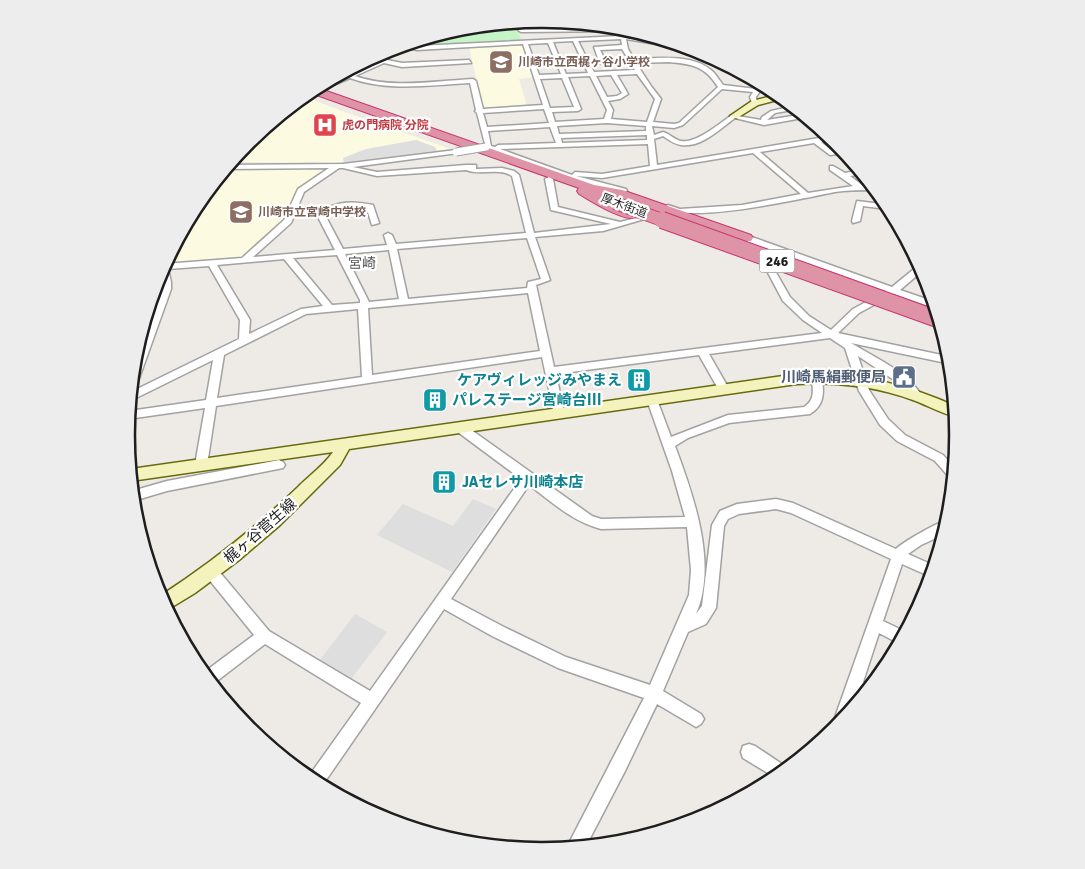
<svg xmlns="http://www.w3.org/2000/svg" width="1085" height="869" font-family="Signika,'Noto Sans JP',sans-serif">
<rect width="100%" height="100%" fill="#eeeae5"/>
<!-- education -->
<g fill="#fcfae0">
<path d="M519,43L523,44L534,77L519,79L527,106L483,109L469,47Z"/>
<path d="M303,96L342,111L451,149L332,163L231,162L249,140Z"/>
<path d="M328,169L299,191L285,221L244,258L166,265L165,264L197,203L225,170Z"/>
</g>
<!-- park -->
<path fill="#c5f4c7" d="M516,21L521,41L418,46L404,44L462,27Z"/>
<!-- parking -->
<g fill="#dedede">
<path d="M416,140L435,147L437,151L344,162L343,158L366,149Z"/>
<path d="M473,499L496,509L452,572L377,535L403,504L453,526Z"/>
<path d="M355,614L387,632L351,679L320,660Z"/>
</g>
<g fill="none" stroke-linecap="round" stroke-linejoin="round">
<defs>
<g id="street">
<path d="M543,19L562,21H525Z"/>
<path d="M624,27L626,36L693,48L704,52L626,39L628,49L634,59C657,58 692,54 711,70C716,74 719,80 723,85L756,89L761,82L765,84L756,97L757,104L752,103L750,97L753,92L722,89L683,125L674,128L652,126L654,135L663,132C670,134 675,140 681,141C696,144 720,123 732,115L761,120L762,117L771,111L794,106L798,109L775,113L767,120L805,114L808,117L764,125L735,118C720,129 701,148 681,145C674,144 669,140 663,136L654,139L657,165L831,136L835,140L821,142L833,152L844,149L847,153L830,155L814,143L760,152L808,193L853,186L830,170V166H833L845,173L861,170L864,174L850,176L862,185L873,186L877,190C863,190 849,190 835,192C804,198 686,225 664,207L668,205L680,209L742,205L801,194L753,153L602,178L576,176L626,189L627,191L623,193L582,184L486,148L477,113L475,111L476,110L470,83C430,85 388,92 350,78L317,92L312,91L344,76L339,74L343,72L349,74L378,62L368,59L372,57L402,63L469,60L471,63L402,67L384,63L355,76C391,89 435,81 473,79L476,81L483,109L543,105L523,44L417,50L399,46L404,44L417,46L621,36L620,31L521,32L518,30L521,28ZM621,39L622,45L594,47L599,61H588L578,41ZM573,41L588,73L566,74L553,42ZM548,43L561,74L539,75L528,44ZM622,49L635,70L594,72L590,65L606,62L600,50ZM669,62C692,64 705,66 718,87L679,123L674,124L653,122L661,99L651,86L636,63ZM637,74L655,99L647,122L611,119L613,110L608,101L620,99L628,94L617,75ZM611,75L622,93L617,96L607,97L596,76ZM590,76L607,110L604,119L555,122L552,112L578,111L581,109L568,77ZM562,78L574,107L550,108L540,79ZM544,109L549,123L487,127L483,113ZM607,123L646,126V131L559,134L557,126ZM550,127L556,143L498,145L495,147L491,146L488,131ZM647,135V140L562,143L561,138ZM648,144L650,166L602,174L575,172L572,175L500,149Z"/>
<path d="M456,150L460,152L458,153L353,167L377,172L466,165H476V169L502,168L514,171L519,175L534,233L611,224L551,210L545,179L549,177L553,179L558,207L620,222L644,216L648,218L603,231L535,237L550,280L536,285L554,367L822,333L803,320L783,301L766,269L768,263L771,262L775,265L774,269L790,297L809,316L831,330L853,309L886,291L743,240V236H749L892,287L914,269L922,268L925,272L920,273L900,290L935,302L937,309L894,294L859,313L838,333L951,357V364L851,343C875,358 907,371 922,396L921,399H913L903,386L858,356L869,390L888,419L905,435L943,455L955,468L954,480L950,478L935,461L897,441L880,425L859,391L845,348L830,338L709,354L729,389L724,393L720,392L699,355L556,374L564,413L559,417L554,413L542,357L216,406L207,465L205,468H197L195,465L205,408L128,419L129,411L206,400L213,360L130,401L131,392L239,339L240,320L209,266L168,269L171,282V289L136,387L131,391L134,361L161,289L163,282L160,272L164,264L242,258L284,220L298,189L329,168L225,169L229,165L343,164ZM343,168L377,176L466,170C481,176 498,167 512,176L526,233L396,244L392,235L388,233L384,235L387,245L343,249L326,217C335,205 353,207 367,209L372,225L379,223L373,205C354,201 330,200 318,217L335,250L253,257L291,223L304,192L339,168ZM527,238L541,279L528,282L527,288L408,299L397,249ZM389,250L399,299L369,302L345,254ZM337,255L360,300V303L332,305L293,258ZM284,259L323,306L301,309L249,334L250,320L217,265ZM528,293L540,351L372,375L368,308ZM358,309L362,377L217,398L224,355L306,314Z"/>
<path d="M884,199L889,205L887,209L863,206L860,221L853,223L852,221L857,201L881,204Z"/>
<path d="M817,375L822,379C824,394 824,405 810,414L729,423L688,438L675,446C693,494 718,564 696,614L702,606L712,525L720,511L737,504L776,499L793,503L896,549C903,542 941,520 949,520L945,534L921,545L908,554L935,566L931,577L902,564L883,621L906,632L900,644L879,633L863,682L871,686L862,698L858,696L854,707L836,729L833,723L891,559L791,513L776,509L739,514L728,519L724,526L716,608L706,624L688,632L663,691L701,714L704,719L701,724L696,727L691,724L657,704L625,771L586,846L567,847L644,698L558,668L492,636L444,609L322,786L311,780L309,776L361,703L265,644L213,684L203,673L254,635L207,577L205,573L207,569L212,567L217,569L269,631L370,691L521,479L455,430L453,427L455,424H463L592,516L601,519L685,517L672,471L647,400L648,397H656L671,437L728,415L804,407C815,400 813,391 812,379ZM529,485C552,502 573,522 601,529L687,527L691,570L689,595L650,685L566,657L502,626L451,599Z"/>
<path d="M279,460L283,462L285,465L283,468L167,491L133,501L132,491L167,481Z"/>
<path d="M749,744L755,746L788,768L776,778L743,758L741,752L743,746Z"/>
</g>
<g id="secondary">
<path d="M780,94L785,98L758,105L737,118L730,116L752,101Z"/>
<path d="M818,373C866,375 911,386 955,406L957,417C942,414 927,405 913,400C875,386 837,382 797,384L349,449L340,465L280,525L239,560L195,593L167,610L160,596C210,564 255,528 298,487C309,476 324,465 333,452L131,481V469L797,374Z"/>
</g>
<path id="highway" d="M315,87L594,185L622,190L751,235L753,238L751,241H741L614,197L600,195L610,201L639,212L641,215L639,218C623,222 593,202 579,194L577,191L579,188L308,92Z"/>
</defs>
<!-- street casing -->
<use href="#street" stroke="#a2a2a2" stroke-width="3"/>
<!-- secondary casing -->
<use href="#secondary" stroke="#676b0e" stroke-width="3"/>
<!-- highway casing -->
<use href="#highway" stroke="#ca3470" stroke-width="2"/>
<!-- street -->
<use href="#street" fill="#fff" fill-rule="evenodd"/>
<!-- secondary -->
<use href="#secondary" fill="#f4f3bd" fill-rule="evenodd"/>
<!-- highway -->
<use href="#highway" fill="#df93a6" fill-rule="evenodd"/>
<defs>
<path id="street-bridge" d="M456,152L486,147"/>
<path id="highway-bridge-far1" d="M615,203L665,221"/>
<path id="highway-bridge" d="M662,220L940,320"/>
</defs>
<!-- street-bridge casing -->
<use href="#street-bridge" stroke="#a2a2a2" stroke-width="9" stroke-linecap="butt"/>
<!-- highway-bridge-far1 casing -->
<use href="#highway-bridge-far1" stroke="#ca3470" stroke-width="14" stroke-linecap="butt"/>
<!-- highway-bridge casing -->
<use href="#highway-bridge" stroke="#ca3470" stroke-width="18" stroke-linecap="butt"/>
<!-- street-bridge -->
<use href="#street-bridge" stroke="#fff" stroke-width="7"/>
<!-- highway-bridge-far1 -->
<use href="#highway-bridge-far1" stroke="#df93a6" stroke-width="12"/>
<!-- highway-bridge -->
<use href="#highway-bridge" stroke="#df93a6" stroke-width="16"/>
</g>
<!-- icons -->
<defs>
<symbol id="school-square" viewBox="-11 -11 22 22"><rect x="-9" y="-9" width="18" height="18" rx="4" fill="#8d6e63" stroke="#fff"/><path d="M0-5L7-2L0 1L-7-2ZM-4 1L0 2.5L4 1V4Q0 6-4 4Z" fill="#fff"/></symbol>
<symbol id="hospital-square" viewBox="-11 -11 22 22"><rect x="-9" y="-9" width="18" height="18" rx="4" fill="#e0444e" stroke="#fff"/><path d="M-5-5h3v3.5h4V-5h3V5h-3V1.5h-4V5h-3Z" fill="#fff"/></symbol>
<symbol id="civic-square" viewBox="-11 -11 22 22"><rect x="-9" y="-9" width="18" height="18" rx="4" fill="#5c6f8a" stroke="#fff"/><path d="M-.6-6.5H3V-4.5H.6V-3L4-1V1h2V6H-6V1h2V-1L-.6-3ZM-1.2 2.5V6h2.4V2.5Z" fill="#fff"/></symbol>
<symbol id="building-square" viewBox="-11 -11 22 22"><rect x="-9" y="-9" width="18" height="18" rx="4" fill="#0f9aa8" stroke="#fff"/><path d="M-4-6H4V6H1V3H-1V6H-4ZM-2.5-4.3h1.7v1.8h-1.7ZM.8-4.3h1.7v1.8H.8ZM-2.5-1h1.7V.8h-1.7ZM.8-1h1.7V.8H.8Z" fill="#fff"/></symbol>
</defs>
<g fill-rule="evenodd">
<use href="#school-square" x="487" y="48" width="28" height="28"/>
<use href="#hospital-square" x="311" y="111" width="28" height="28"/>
<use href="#school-square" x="227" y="198" width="28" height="28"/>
<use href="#civic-square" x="890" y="363" width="28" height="28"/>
<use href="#building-square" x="625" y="366" width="28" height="28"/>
<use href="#building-square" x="421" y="386" width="28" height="28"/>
<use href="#building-square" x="430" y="468" width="28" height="28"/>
</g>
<g text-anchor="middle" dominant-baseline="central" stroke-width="4.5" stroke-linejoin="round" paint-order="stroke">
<!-- far-education labels -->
<g font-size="12" font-weight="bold" fill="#785e54" stroke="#fff" text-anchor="start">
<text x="518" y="62">川崎市立西梶ヶ谷小学校</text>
<text x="258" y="212">川崎市立宮崎中学校</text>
</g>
<!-- far-health labels -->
<g font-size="12" font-weight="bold" fill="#be3a42" stroke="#fff" text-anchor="start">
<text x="342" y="125">虎の門病院 分院</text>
</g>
<!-- far-street labels -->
<g font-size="12" fill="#1e1e1e" stroke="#fff">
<text transform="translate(624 206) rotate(20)">厚木街道</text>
</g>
<!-- shield labels -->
<rect fill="#fff" stroke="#626262" stroke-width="1" x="759.5" y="249.5" width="35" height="23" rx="4"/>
<g font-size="14" font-weight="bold" fill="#1e1e1e">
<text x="777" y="261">246</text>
</g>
<!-- far-neighbourhood labels -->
<g font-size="14" fill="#515151" stroke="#fff">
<text x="362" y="263">宮崎</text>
</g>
<!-- service labels -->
<g font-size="15" font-weight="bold" fill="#4e5e75" stroke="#fff" text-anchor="end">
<text x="886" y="377">川崎馬絹郵便局</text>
</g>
<!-- culture labels -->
<g font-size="15" font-weight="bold" fill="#0d838f" stroke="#fff" text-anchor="start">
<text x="622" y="380" text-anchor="end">ケアヴィレッジみやまえ</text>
<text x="452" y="400">パレステージ宮崎台Ⅲ</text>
<text x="462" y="482">JAセレサ川崎本店</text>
</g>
<!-- street labels -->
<g font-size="15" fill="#1e1e1e" stroke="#fff">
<text transform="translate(260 531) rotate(-41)">梶ヶ谷菅生線</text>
</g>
</g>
<!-- crop -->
<path d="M0 0H1085V869H0ZM135 435a407 407 0 1 1 814 0a407 407 0 1 1-814 0Z" fill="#ededed" fill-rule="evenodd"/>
<path fill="none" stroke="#1e1e1e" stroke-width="2.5" d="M135 435a407 407 0 1 1 814 0a407 407 0 1 1-814 0Z"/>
</svg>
